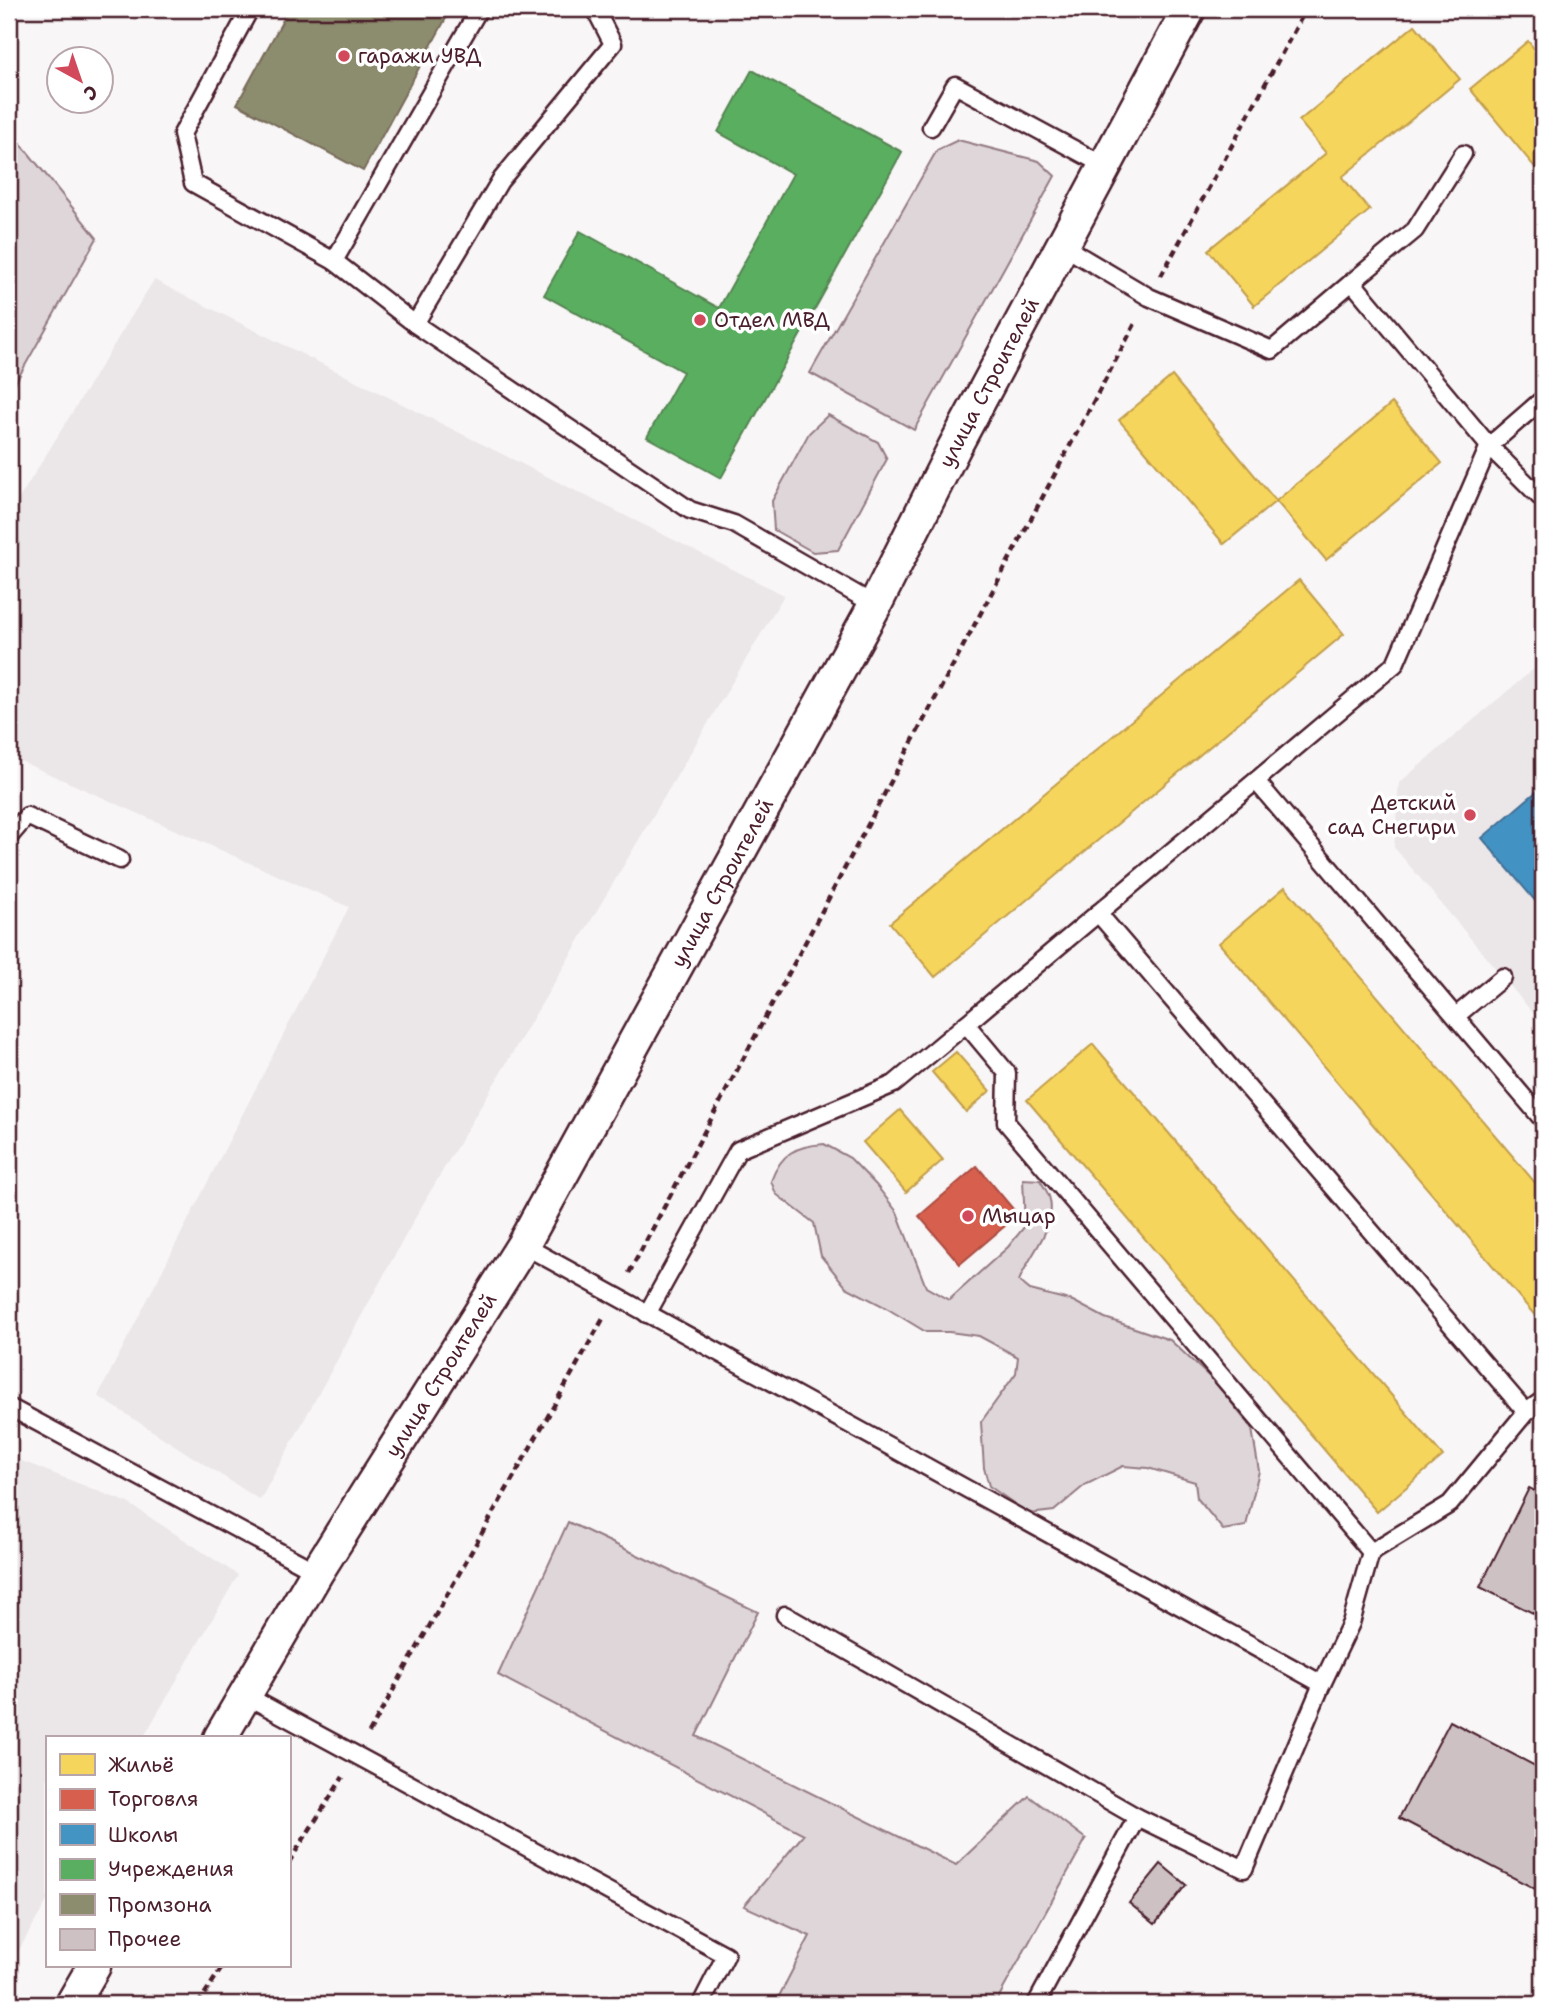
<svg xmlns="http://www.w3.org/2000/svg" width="1552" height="2013" font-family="'Shantell Sans',sans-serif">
<rect width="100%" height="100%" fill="#f8f6f7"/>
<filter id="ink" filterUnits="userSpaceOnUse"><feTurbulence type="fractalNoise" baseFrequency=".0143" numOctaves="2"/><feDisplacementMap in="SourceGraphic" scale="14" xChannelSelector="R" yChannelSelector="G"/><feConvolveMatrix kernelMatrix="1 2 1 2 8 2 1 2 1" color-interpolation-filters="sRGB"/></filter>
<g filter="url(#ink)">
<!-- built -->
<g fill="#ebe6e8">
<path d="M154,280L784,595L424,1202L260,1500L98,1396L349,907L9,756V515Z"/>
<path d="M1543,661V1025L1394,847L1399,783Z"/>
<path d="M9,1456L128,1503L238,1575L143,1738H47V1901L9,1967Z"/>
</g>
<!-- green -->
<g fill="#ded6d9" stroke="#947a82" stroke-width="2">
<path d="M9,129L97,238L9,394Z"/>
<path d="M958,140L1039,161L1055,176L914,430L810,373L937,150Z"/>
<path d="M828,415L878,442L887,459L838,550L813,552L774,530L772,501L809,433Z"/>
<path d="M824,1144L850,1158L876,1185L897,1212L926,1287L949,1300L1008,1247L1025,1226L1023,1179L1040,1180C1043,1186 1049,1193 1050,1200C1056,1229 1029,1255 1019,1281L1030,1290L1073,1301L1105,1318L1170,1340L1216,1383L1252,1429L1259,1471L1246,1526L1223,1530L1197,1498L1195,1482L1148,1468L1123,1466L1085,1485L1054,1511L1029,1514L989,1486L984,1468L981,1422L1016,1373L1018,1357L979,1336L949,1332H926L883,1306L846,1287L821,1256L814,1223L776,1194L771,1181C781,1153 796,1146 824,1144Z"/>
<path d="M568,1522L758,1612L696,1736L956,1865L1029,1796L1086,1839L995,2004H775L810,1936L744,1906L804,1834L498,1675Z"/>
</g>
<!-- homes -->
<g fill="#f6d55c" stroke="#c29e4d" stroke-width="2">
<path d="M1415,25L1460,79L1342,177L1370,210L1254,306L1208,250L1326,153L1299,121Z"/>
<path d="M1528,41L1543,60V177L1470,89Z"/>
<path d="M1172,376L1276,501L1224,544L1119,420Z"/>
<path d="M1392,403L1442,463L1326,560L1276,501Z"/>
<path d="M1299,580L1344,634L935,977L890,923Z"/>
<path d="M1285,887L1543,1192V1325L1219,943Z"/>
<path d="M1093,1044L1443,1456L1377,1512L1027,1100Z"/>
<path d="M956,1052L990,1091L966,1112L932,1072Z"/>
<path d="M900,1110L943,1160L906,1192L863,1142Z"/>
</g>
<!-- shops -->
<path fill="#d6604d" stroke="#ac4c43" stroke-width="2" d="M977,1166L1018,1215L960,1264L919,1216Z"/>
<!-- schools -->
<path fill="#4393c3" stroke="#457095" stroke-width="2" d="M1543,786V910L1482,838Z"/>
<!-- public -->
<path fill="#5aae61" stroke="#558351" stroke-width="2" d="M752,70L902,152L721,478L647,437L683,372L544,295L580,231L719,308L793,174L718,132Z"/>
<!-- industry -->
<path fill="#8c8c6e" stroke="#786b5a" stroke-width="2" d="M289,9H451L363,171L237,104Z"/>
<!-- building -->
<g fill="#cdc1c4" stroke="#4a1f2b" stroke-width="2">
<path d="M1529,1488L1543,1495V1618L1480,1587Z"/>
<path d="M1450,1721L1543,1770V1893L1399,1818Z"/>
<path d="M1161,1864L1186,1885L1155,1924L1129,1903Z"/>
</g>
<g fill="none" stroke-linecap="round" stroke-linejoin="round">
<defs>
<g id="lane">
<path d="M250,9L182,134L193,183L334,261L479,9"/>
<path d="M595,9L613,44L500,181L415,324L690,510L734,524L875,605"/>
<path d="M931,127L955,85L1105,166"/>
<path d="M1063,246L1149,297L1272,350L1352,282L1489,446L1543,500"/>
<path d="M334,261L415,324"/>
<path d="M1352,282L1415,230L1463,154"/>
<path d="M1543,399L1489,446L1395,664L966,1024L1007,1073L1006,1122L1371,1552L1450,1504L1526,1412L1543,1400"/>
<path d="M1256,781L1543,1120"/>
<path d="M9,837L27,816L120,860"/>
<path d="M1098,913L1526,1412"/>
<path d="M1456,1016L1503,977"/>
<path d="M523,1245L1322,1684"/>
<path d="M647,1314L738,1150L894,1084L966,1024"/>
<path d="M9,1407L317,1572"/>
<path d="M785,1615L1137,1817"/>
<path d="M245,1695L726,1955L701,2004"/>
<path d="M1036,2004L1137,1817L1244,1869L1322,1684L1351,1623L1371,1552"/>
</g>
<g id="street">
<path id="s1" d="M220,1738L317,1572L523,1245L875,605L954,448L1189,9"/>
<path d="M72,2004L94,1966"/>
</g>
</defs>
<!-- lane casing -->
<use href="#lane" stroke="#4a1f2b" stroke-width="21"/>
<!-- street casing -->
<use href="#street" stroke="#4a1f2b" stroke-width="37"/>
<!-- path -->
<g stroke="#4a1f2b" stroke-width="4.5" stroke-dasharray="7 5" stroke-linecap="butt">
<path d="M1161,276L1306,9"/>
<path d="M629,1273L1137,320"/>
<path d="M369,1733L604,1317"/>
<path d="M289,1862L343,1777"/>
<path d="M198,2004L223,1966"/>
</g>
<!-- lane -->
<use href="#lane" stroke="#fff" stroke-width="16"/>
<!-- street -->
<use href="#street" stroke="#fff" stroke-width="32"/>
</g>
</g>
<!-- markers -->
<g fill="#d1495b" stroke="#fff" stroke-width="2.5">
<circle cx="344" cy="56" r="7"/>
<circle cx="700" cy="320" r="7"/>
<circle cx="1470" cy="815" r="7"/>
<circle cx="968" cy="1216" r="7"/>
</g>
<g text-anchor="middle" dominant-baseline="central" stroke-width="7" stroke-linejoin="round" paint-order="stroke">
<!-- poi labels -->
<g font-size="21" fill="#4a1f2b" stroke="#fff" text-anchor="start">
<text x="358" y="56">гаражи УВД</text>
<text x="714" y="320">Отдел МВД</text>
<text x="1456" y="803" text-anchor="end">Детский<tspan x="1456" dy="24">сад Снегири</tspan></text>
<text x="982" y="1216">Мыцар</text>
</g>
<!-- street labels -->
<g font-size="21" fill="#4a1f2b" stroke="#fff">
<text stroke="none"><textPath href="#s1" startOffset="1559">улица Строителей</textPath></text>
<text stroke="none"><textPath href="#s1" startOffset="992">улица Строителей</textPath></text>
<text stroke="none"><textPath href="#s1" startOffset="425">улица Строителей</textPath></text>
</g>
</g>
<!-- margin -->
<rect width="1552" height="2013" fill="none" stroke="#fff" stroke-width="35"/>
<rect x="18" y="18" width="1517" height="1978" fill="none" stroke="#4a1f2b" stroke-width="2.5" filter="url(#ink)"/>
<!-- legend -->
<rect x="46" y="1736" width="245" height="231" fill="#ffffff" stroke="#b7a5aa" stroke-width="2"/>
<rect x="60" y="1754" width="35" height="21" fill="#f6d55c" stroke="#b7a5aa" stroke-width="2"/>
<text x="108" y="1772" font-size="21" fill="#4a1f2b">Жильё</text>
<rect x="60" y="1789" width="35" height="21" fill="#d6604d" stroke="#b7a5aa" stroke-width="2"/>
<text x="108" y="1806" font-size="21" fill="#4a1f2b">Торговля</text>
<rect x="60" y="1824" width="35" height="21" fill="#4393c3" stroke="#b7a5aa" stroke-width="2"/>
<text x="108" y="1842" font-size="21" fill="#4a1f2b">Школы</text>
<rect x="60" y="1859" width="35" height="21" fill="#5aae61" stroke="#b7a5aa" stroke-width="2"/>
<text x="108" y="1876" font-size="21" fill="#4a1f2b">Учреждения</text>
<rect x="60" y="1894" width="35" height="21" fill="#8c8c6e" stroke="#b7a5aa" stroke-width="2"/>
<text x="108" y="1912" font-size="21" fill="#4a1f2b">Промзона</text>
<rect x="60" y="1929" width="35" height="21" fill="#cdc1c4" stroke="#b7a5aa" stroke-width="2"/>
<text x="108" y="1946" font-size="21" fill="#4a1f2b">Прочее</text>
<!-- north arrow -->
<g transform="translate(80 80) rotate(140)"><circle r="33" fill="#ffffff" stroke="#b7a5aa" stroke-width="2"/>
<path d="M0-5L12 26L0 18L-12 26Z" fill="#d1495b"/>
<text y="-10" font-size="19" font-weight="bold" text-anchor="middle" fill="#4a1f2b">С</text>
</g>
</svg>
